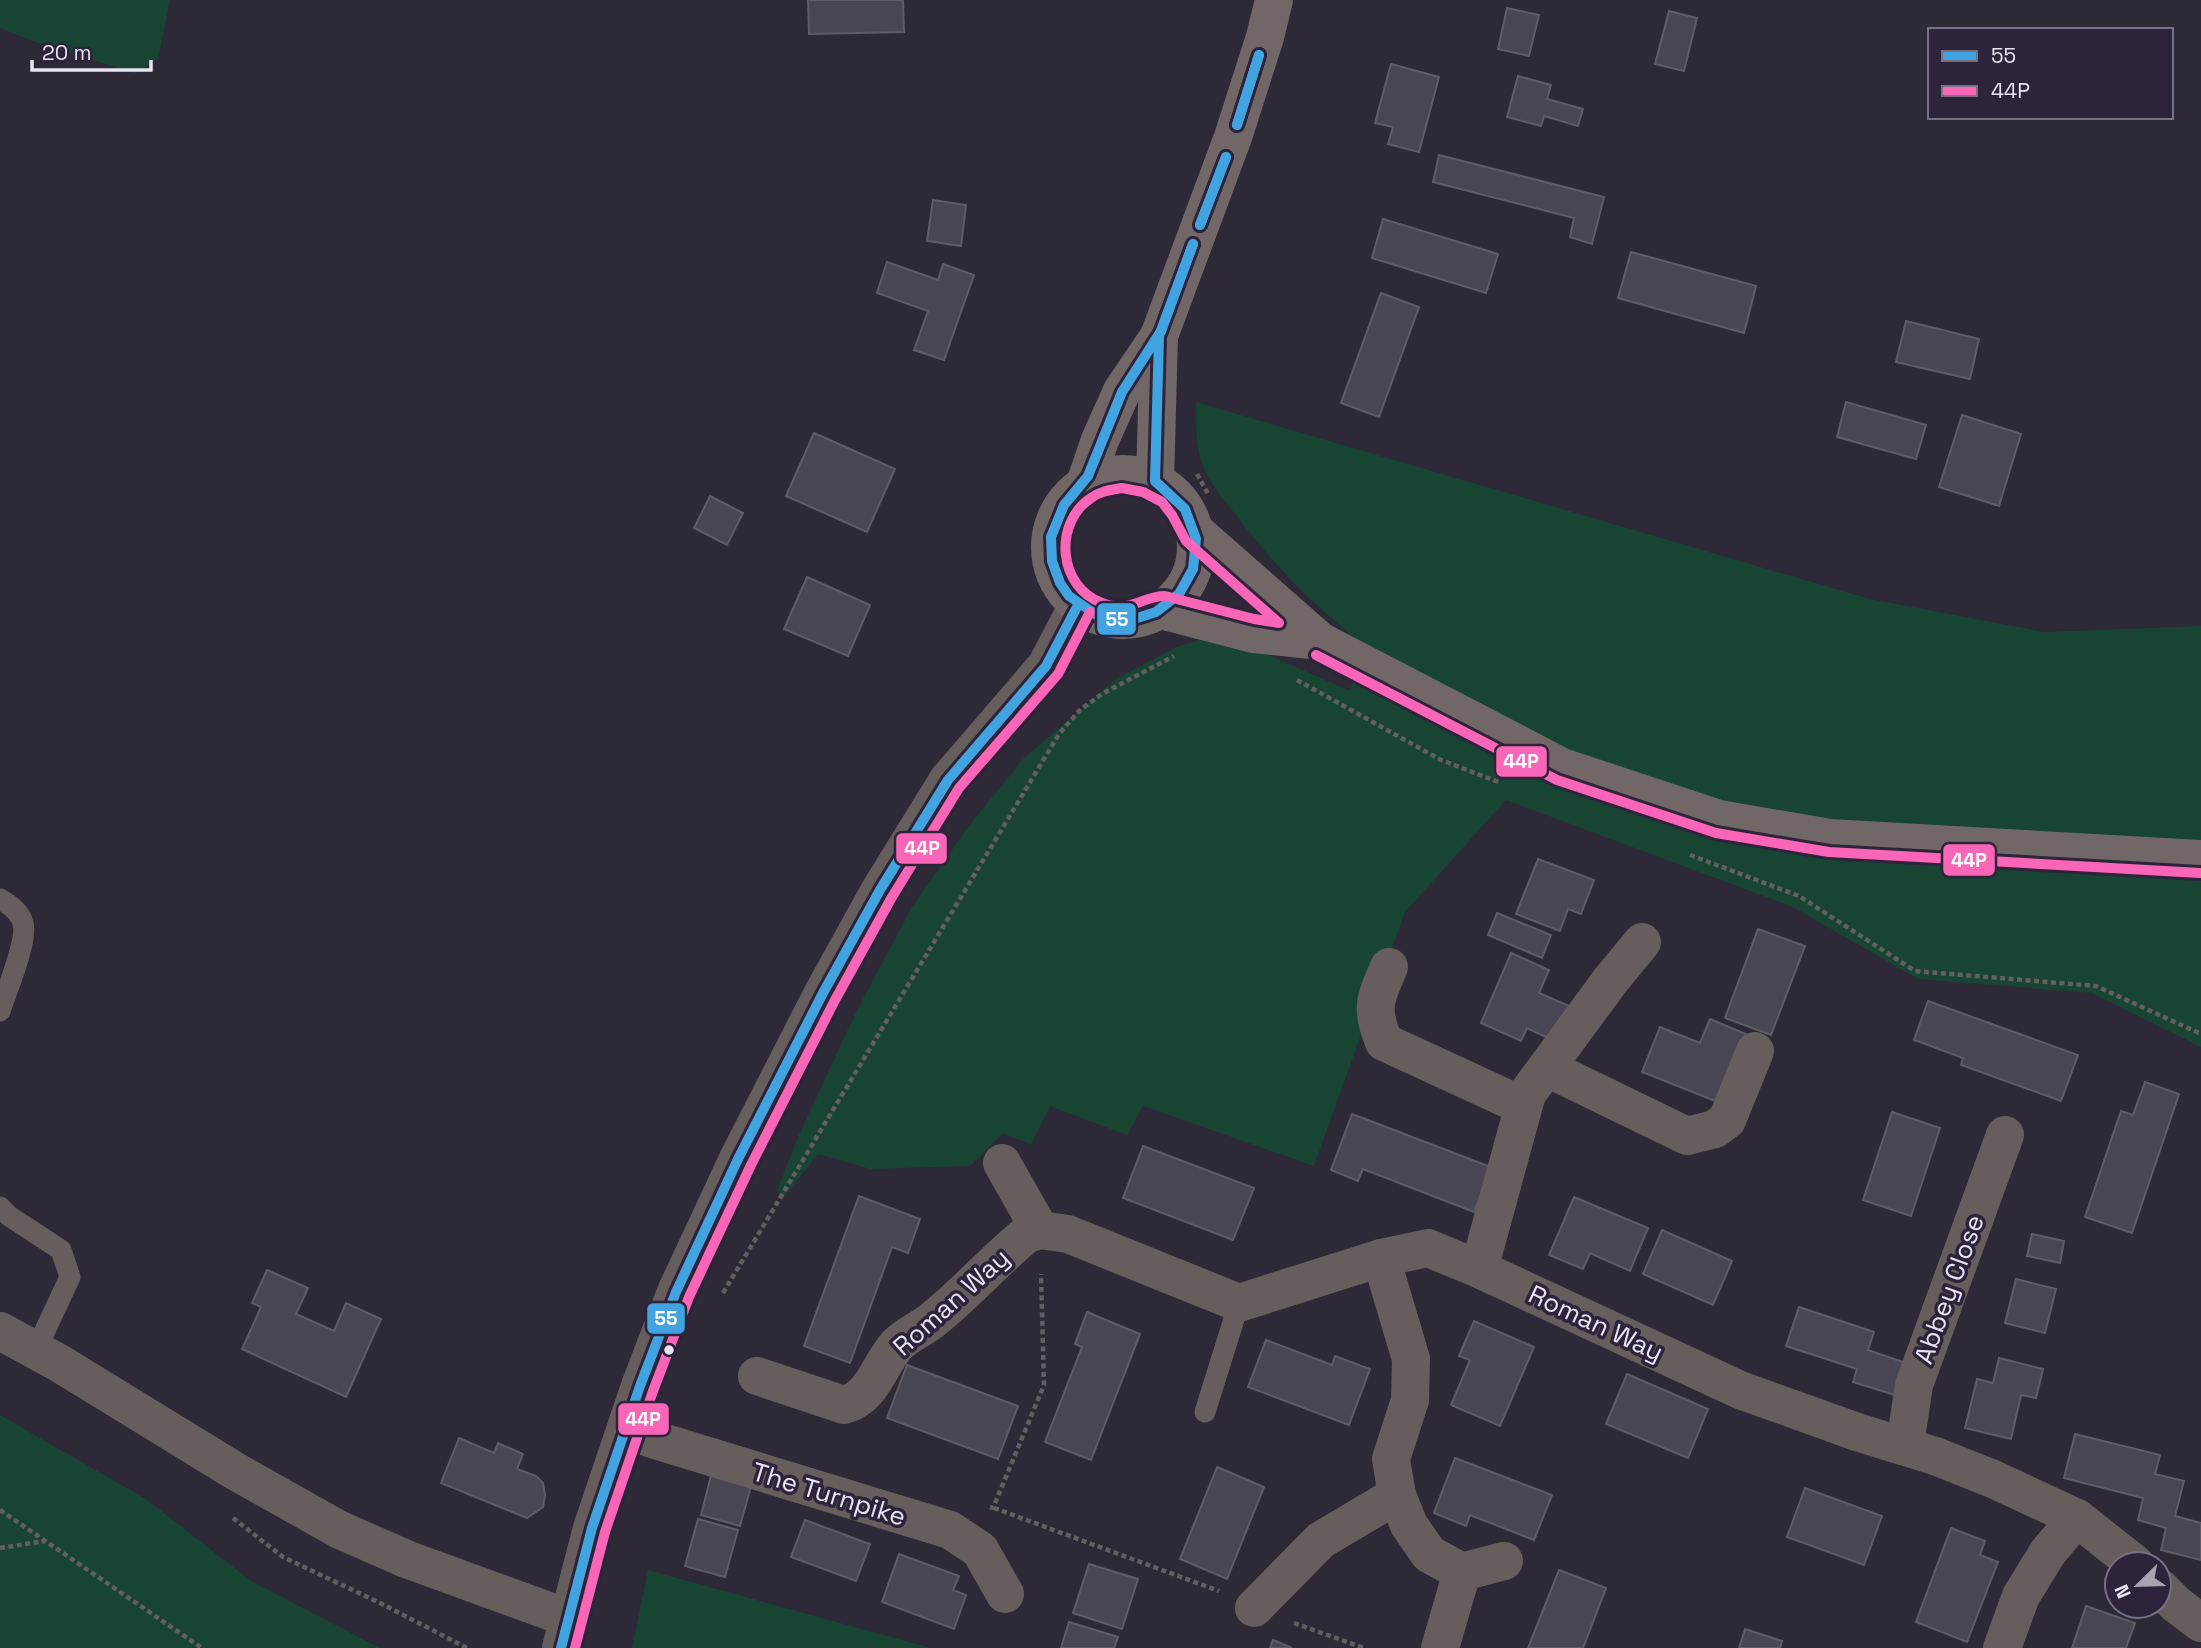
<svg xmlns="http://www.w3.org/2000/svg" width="2201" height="1648" font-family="'Space Grotesk',sans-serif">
<rect width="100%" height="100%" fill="#2e2936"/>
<!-- green -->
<g fill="#174433">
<path d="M0,0H170L158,59L135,73L41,44L0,28Z"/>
<path d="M1196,402L1870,599L2044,632L2201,626V1047L2092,993L1918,979L1793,907L1506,800L1405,912L1314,1166L1143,1106L1127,1135L1050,1106L1031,1145L1003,1133L970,1166L870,1169L818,1154L783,1198L777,1191L797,1139L856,1012L912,907L968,827L1023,759L1117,678L1177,647L1208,637L1262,652L1350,691L1366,646C1315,608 1273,564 1235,514C1223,499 1206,479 1201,460C1195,442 1196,421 1196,402Z"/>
<path d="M0,1415L146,1499L251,1581L380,1648H0Z"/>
<path d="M648,1570L931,1648H632Z"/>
</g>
<!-- building -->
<g fill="#484652" stroke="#5e5c67" stroke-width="2">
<path d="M808,0H903L904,32L809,34Z"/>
<path d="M1507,8L1539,15L1529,56L1498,49Z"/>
<path d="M1669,11L1697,18L1684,71L1655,64Z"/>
<path d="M1391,64L1439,77L1419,152L1388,144L1393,127L1375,123Z"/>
<path d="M1518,76L1551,85L1547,99L1583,109L1578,126L1544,116L1541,126L1507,117Z"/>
<path d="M1439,155L1604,197L1592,244L1570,237L1574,218L1433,182Z"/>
<path d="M933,200L966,205L961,246L927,241Z"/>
<path d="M1383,219L1498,254L1486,293L1372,258Z"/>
<path d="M1631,252L1756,286L1744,333L1618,298Z"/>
<path d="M887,262L938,280L943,264L974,275L944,360L914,350L928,311L877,293Z"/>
<path d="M1381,293L1419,307L1379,417L1341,403Z"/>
<path d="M1906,321L1979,339L1970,379L1896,362Z"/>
<path d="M1846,402L1926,425L1916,459L1837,437Z"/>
<path d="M1962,415L2021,434L1999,506L1939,487Z"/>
<path d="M814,433L895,469L867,532L786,496Z"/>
<path d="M710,496L743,513L727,545L694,528Z"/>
<path d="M807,577L870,605L848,656L784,629Z"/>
<path d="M1538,859L1594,880L1581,914L1568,909L1560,931L1516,914Z"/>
<path d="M1497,913L1551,935L1542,958L1488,935Z"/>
<path d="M1758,929L1805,946L1771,1035L1725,1018Z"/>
<path d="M1511,953L1549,970L1539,993L1569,1006L1554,1041L1527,1028L1521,1041L1481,1023Z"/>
<path d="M1928,1001L2078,1055L2061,1101L1961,1065L1963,1058L1914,1040Z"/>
<path d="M1710,1019L1746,1034L1720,1103L1642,1072L1660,1027L1700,1043Z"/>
<path d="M2145,1082L2179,1094L2132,1233L2085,1217L2121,1111L2133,1115Z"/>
<path d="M1892,1112L1940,1128L1911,1216L1863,1200Z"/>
<path d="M1352,1114L1491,1167L1474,1212L1363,1169L1358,1181L1331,1170Z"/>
<path d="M1143,1146L1254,1188L1233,1240L1123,1198Z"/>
<path d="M859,1196L920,1219L908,1253L892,1247L850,1363L804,1346Z"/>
<path d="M1574,1197L1648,1228L1630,1271L1590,1253L1583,1269L1549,1255Z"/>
<path d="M1662,1230L1732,1261L1713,1305L1643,1274Z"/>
<path d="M2032,1234L2064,1241L2060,1263L2027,1256Z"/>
<path d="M267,1270L308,1288L296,1314L334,1331L346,1303L381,1319L346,1397L242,1349L261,1307L252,1303Z"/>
<path d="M2016,1279L2056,1289L2045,1333L2005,1323Z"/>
<path d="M1799,1307L1874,1332L1868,1350L1909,1364L1898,1396L1853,1382L1857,1369L1786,1346Z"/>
<path d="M1087,1312L1140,1334L1091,1460L1045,1442L1082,1347L1075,1344Z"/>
<path d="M1474,1321L1534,1347L1500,1426L1451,1405L1470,1360L1459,1356Z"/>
<path d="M1266,1340L1332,1365L1335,1356L1370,1369L1349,1425L1248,1387Z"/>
<path d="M1999,1358L2043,1369L2036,1398L2021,1395L2011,1439L1965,1428L1977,1379L1993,1383Z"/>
<path d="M907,1365L1018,1406L998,1459L887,1418Z"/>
<path d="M1627,1374L1708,1409L1688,1458L1606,1424Z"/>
<path d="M2075,1434L2160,1455L2155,1474L2184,1481L2175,1516L2201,1523V1560L2161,1550L2166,1528L2138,1520L2143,1498L2064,1478Z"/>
<path d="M459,1438L494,1453L498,1443L523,1454L517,1469L536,1476L543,1483L545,1495L543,1507L527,1518L441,1483Z"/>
<path d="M1455,1458L1552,1495L1534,1540L1470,1515L1466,1526L1434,1513Z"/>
<path d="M1217,1467L1264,1487L1227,1579L1180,1559Z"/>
<path d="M713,1468L753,1479L740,1526L701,1515Z"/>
<path d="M1805,1488L1882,1516L1864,1565L1787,1537Z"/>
<path d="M698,1519L738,1530L725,1577L685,1566Z"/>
<path d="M805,1520L870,1544L856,1581L791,1557Z"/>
<path d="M1951,1528L1985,1541L1980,1555L1998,1562L1967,1642L1916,1622Z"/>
<path d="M899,1554L959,1576L953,1590L966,1595L954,1629L882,1602Z"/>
<path d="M1089,1564L1138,1579L1122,1629L1073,1613Z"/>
<path d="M1559,1570L1606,1588L1583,1648H1528Z"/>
<path d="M2086,1606L2135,1623L2126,1648H2072Z"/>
<path d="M1069,1622L1118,1637L1114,1648H1061Z"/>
<path d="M1745,1629L1782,1641L1780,1648H1739Z"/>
<path d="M1273,1640L1292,1648H1270Z"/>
</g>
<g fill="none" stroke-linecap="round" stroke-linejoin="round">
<!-- path -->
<g stroke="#645e60" stroke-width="4.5" stroke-dasharray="5 3.5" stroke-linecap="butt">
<path d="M1197,474L1208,494"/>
<path d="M1297,680L1441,760L1501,783"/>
<path d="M1690,855L1799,896L1915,971L2096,986L2201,1034"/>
<path d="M723,1293L1059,734L1080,710L1102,694L1174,656"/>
<path d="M990,1507L993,1508L1044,1385L1041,1274"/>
<path d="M994,1508L1219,1591"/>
<path d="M0,1510L202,1648"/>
<path d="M233,1518L283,1557L380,1603L467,1648"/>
<path d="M0,1548L45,1541"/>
<path d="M1294,1623L1364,1648"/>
</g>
<!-- service -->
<g stroke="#665e5c" stroke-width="21">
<path d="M0,899C9,904 20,912 23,923C28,941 6,992 0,1011"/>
<path d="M0,1207L9,1216L61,1250L70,1277L36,1350"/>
<path d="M1205,1412L1239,1303"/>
</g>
<!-- minor -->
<g stroke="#665e5c" stroke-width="38">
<path d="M1389,967C1375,999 1370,1008 1384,1042L1523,1106"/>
<path d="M1547,1068L1687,1136L1715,1129L1727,1120L1755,1051"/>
<path d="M1002,1163L1040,1230L1068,1234L1239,1303L1381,1258L1428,1248L1479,1269L1740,1390L1857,1432L1935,1456L1993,1479L2077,1518L2135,1564"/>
<path d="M1381,1258L1411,1359L1410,1400L1391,1459L1397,1495L1409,1525L1429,1554L1462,1572"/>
<path d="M1479,1269L1527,1094L1610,981L1642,942"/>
<path d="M0,1331L59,1363L235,1471L338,1529L406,1559L568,1618"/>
<path d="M757,1376L844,1405C873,1397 878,1367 896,1346C906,1334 923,1329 935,1318C967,1292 995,1260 1027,1234L1040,1230"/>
<path d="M626,1429L652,1439L950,1530L980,1550L1005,1594"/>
<path d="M1905,1445L1914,1385L2005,1135"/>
<path d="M2159,1587L2176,1604L2201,1623"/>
<path d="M1254,1608L1321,1540L1397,1495"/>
<path d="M1440,1648L1462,1572L1504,1561"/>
<path d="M2002,1648L2021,1596L2048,1552L2077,1518"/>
</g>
<!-- tertiary -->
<path stroke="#665e5c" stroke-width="38" d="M561,1648L592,1528L640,1386L676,1292L738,1159L823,993L880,890L948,780L1046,666L1078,605"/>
<!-- primary -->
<g stroke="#726767" stroke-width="38">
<circle cx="1123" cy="547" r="73"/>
<path d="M1155,481L1159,336"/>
<path d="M1085,484L1100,440L1122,391L1159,336L1233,137L1265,37L1274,0"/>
<path d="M1196,532L1320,641L1562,767L1719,819L1830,838L2201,859"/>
<path d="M1161,610L1254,634L1320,641"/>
</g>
<defs>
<g id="bus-1">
<path d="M1237,125L1259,55"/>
<path d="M1237,125L1259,55"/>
<path d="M1200,225L1226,157"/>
<path d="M1200,225L1226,157"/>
<path d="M1161,331L1159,336L1155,481L1185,509L1196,539L1193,569L1179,594L1156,612L1128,621L1098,616L1069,596L1060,583L1052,561L1051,537L1064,505L1088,476L1122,392Z"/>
<path d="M1161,331L1193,244"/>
<path d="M1161,331L1193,244"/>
<path d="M561,1648L592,1528L640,1386L676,1292L738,1159L823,993L880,890L948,780L1046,666L1078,605"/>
</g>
<g id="bus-2">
<path d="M1122,488L1143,492L1162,502L1172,515L1186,541L1279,623L1254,619L1165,596C1141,596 1132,614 1102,603C1058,587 1053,523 1091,498C1100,491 1111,490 1122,488Z"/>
<path d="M1316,655L1557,780L1716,833L1829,852L2200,873"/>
<path d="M575,1648L605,1532L653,1391L689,1297L751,1165L835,1000L892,897L959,788L1058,674L1090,612"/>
</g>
</defs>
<!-- bus-1 casing -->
<use href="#bus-1" stroke="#2d243b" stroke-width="16"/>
<!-- bus-2 casing -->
<use href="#bus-2" stroke="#2d243b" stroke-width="16"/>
<!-- bus-1 -->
<use href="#bus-1" stroke="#41a4e0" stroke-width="10"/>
<!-- bus-2 -->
<use href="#bus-2" stroke="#fa66b7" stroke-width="10"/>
</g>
<!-- markers -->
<circle fill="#e9e4f3" stroke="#2d243b" stroke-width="2.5" cx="669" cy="1350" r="6"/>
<g text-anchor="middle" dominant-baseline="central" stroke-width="7" stroke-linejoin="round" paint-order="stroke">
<!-- street labels -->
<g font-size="26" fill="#e9e4f3" stroke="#2d243b">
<text transform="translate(1949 1289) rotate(-70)">Abbey Close</text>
<text transform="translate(951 1302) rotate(-42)">Roman Way</text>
<text transform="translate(1596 1323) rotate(25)">Roman Way</text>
<text transform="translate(829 1494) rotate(17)">The Turnpike</text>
</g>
</g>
<g stroke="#2d243b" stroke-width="2.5">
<rect x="1096" y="602" width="41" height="34" rx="7" fill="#41a4e0"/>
<rect x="1495" y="745" width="53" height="33" rx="7" fill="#fa66b7"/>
<rect x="895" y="832" width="53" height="33" rx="7" fill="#fa66b7"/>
<rect x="1942" y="843" width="54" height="34" rx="7" fill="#fa66b7"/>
<rect x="646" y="1302" width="40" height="33" rx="7" fill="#41a4e0"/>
<rect x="617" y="1402" width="53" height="34" rx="7" fill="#fa66b7"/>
</g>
<g font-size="19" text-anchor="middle" font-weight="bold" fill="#fff">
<text x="1117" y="626">55</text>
<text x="1521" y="768">44P</text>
<text x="922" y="855">44P</text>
<text x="1969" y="867">44P</text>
<text x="666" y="1325">55</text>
<text x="643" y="1426">44P</text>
</g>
<!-- legend -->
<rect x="1928" y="28" width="245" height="91" fill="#2d243b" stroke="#787185" stroke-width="2"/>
<rect x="1942" y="51" width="35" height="10" fill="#41a4e0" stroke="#787185" stroke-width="2"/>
<text x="1991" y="63" font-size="21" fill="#e9e4f3">55</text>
<rect x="1942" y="86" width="35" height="10" fill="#fa66b7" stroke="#787185" stroke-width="2"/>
<text x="1991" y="98" font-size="21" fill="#e9e4f3">44P</text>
<!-- north arrow -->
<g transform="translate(2138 1585) rotate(247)"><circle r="33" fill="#2d243b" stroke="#787185" stroke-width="2"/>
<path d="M0-5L12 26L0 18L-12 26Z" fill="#a8a3b1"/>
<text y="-10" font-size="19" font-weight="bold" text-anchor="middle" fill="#e9e4f3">N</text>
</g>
<!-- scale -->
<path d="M32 60v10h119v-10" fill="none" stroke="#e9e4f3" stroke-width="3.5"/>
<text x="42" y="60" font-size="21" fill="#e9e4f3" stroke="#2d243b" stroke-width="5" paint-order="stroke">20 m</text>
</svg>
